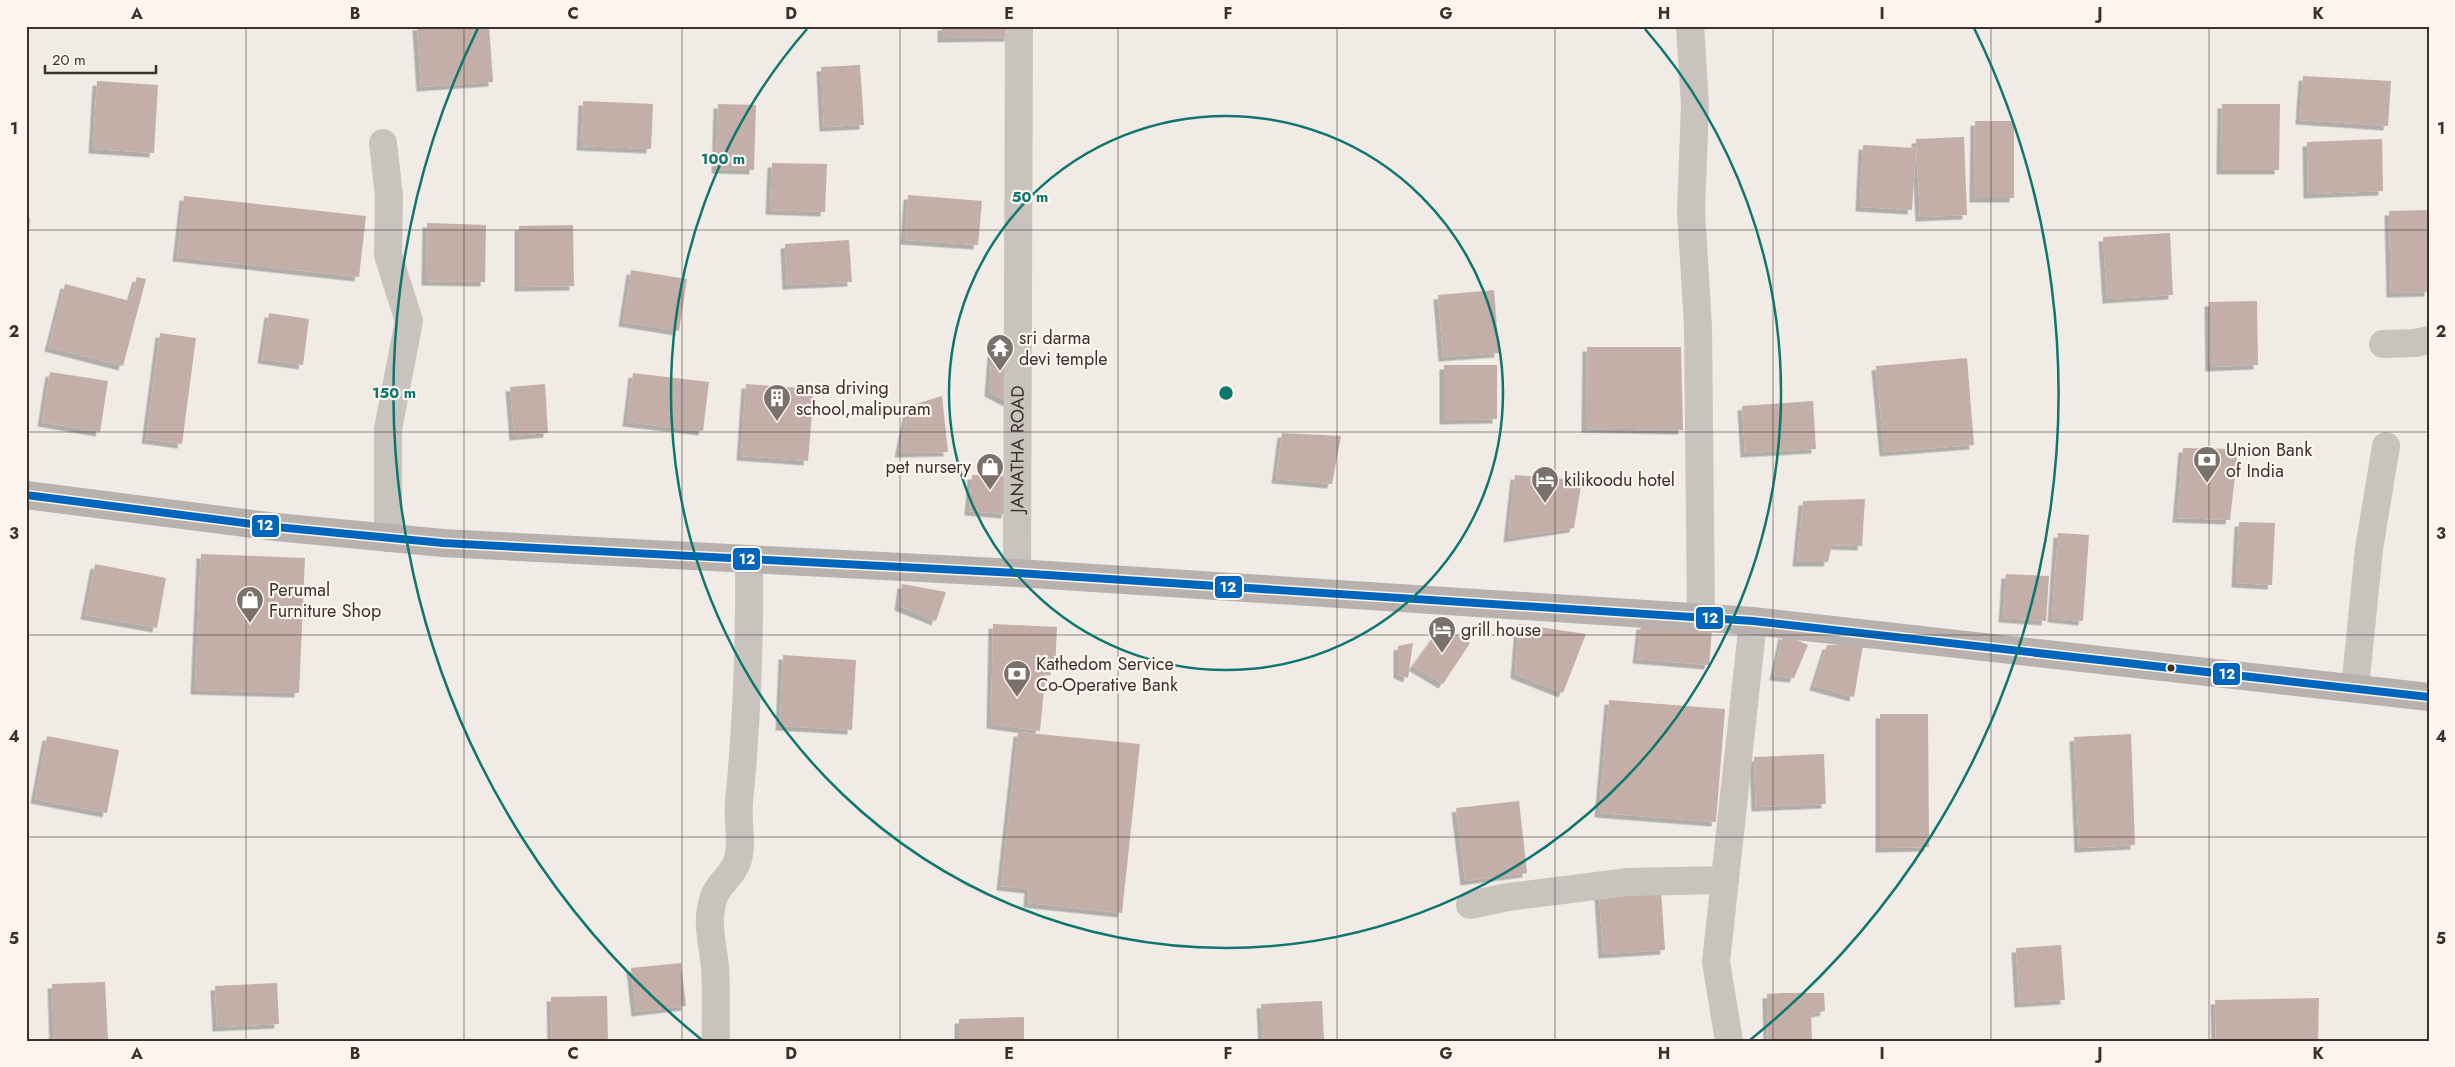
<svg xmlns="http://www.w3.org/2000/svg" width="2455" height="1067" font-family="Jost,sans-serif">
<defs>
<filter id="shadow"><feDropShadow dx="-4.5" dy="4.5" stdDeviation="0" flood-color="#0004"/></filter>
</defs>
<rect width="100%" height="100%" fill="#f0ebe5"/>
<!-- building -->
<g fill="#c3afa7" filter="url(#shadow)">
<path d="M417,26H489L493,82L421,87Z"/>
<path d="M942,26H1009V37L942,38Z"/>
<path d="M860,65L864,125L824,127L821,67Z"/>
<path d="M2303,76L2391,81L2388,126L2300,120Z"/>
<path d="M97,81L158,85L154,153L93,149Z"/>
<path d="M583,101L653,104L651,149L581,146Z"/>
<path d="M718,104L756,105L754,170L716,169Z"/>
<path d="M2222,104H2280L2279,170H2221Z"/>
<path d="M1975,121H2014V198H1974Z"/>
<path d="M1964,137L1967,215L1920,217L1916,139Z"/>
<path d="M2382,139L2383,191L2308,194L2307,142Z"/>
<path d="M1863,145L1916,148L1912,210L1860,207Z"/>
<path d="M772,163L827,164L825,212L770,210Z"/>
<path d="M908,195L982,201L978,245L905,240Z"/>
<path d="M184,196L366,216L359,277L177,257Z"/>
<path d="M2429,210V292L2391,293L2389,211Z"/>
<path d="M26,218H30L28,247H26Z"/>
<path d="M427,223L486,225L485,282L426,281Z"/>
<path d="M573,225L574,286L519,287V226Z"/>
<path d="M2170,233L2173,295L2107,299L2103,237Z"/>
<path d="M849,240L852,282L787,285L785,244Z"/>
<path d="M631,270L687,279L679,331L623,322Z"/>
<path d="M137,277L146,279L123,366L49,347L65,284L130,301Z"/>
<path d="M1494,290L1499,353L1443,357L1438,295Z"/>
<path d="M2257,301L2258,365L2210,367L2209,302Z"/>
<path d="M269,313L309,319L303,365L262,359Z"/>
<path d="M160,333L196,338L182,444L146,439Z"/>
<path d="M1587,347H1681L1683,430L1586,428Z"/>
<path d="M1009,351L1012,404L989,392L992,352Z"/>
<path d="M1967,358L1974,445L1884,452L1876,366Z"/>
<path d="M1444,365H1497V419L1444,420Z"/>
<path d="M50,372L108,381L100,432L42,422Z"/>
<path d="M633,373L709,382L703,431L627,422Z"/>
<path d="M545,384L548,433L514,436L510,387Z"/>
<path d="M746,384L814,389L808,461L741,456Z"/>
<path d="M942,396L948,452L899,453L909,406Z"/>
<path d="M1813,401L1816,449L1745,453L1742,406Z"/>
<path d="M1282,433L1341,436L1332,484L1276,479Z"/>
<path d="M2183,448L2238,449L2230,520L2177,518Z"/>
<path d="M972,475L1010,476L1006,514L969,511Z"/>
<path d="M1515,475L1582,480L1574,528L1508,538Z"/>
<path d="M1865,499L1862,546L1832,545L1828,562H1797L1803,501Z"/>
<path d="M2239,522L2275,523L2272,585L2236,583Z"/>
<path d="M2058,533L2089,535L2083,621L2052,618Z"/>
<path d="M201,554L305,558L299,693L195,690Z"/>
<path d="M95,564L166,578L157,628L85,615Z"/>
<path d="M2006,574L2049,576L2046,621L2003,618Z"/>
<path d="M902,584L946,592L936,621L899,606Z"/>
<path d="M993,624L1057,627L1055,671L1046,670L1040,731L991,724Z"/>
<path d="M1519,624L1586,634L1563,693L1515,674Z"/>
<path d="M1641,625L1712,630L1709,665L1637,659Z"/>
<path d="M1442,626L1470,643L1443,684L1413,666Z"/>
<path d="M1783,634L1808,645L1794,678L1774,676Z"/>
<path d="M1413,643L1408,678L1398,674V646Z"/>
<path d="M1827,645H1863L1854,697L1814,686Z"/>
<path d="M783,655L856,660L852,730L780,726Z"/>
<path d="M1609,700L1725,709L1716,822L1599,813Z"/>
<path d="M1880,714H1928L1929,847L1880,848Z"/>
<path d="M1018,732L1140,744L1122,913L1028,903L1029,889L1001,886Z"/>
<path d="M2131,734L2135,845L2079,848L2074,737Z"/>
<path d="M47,736L119,750L107,813L35,799Z"/>
<path d="M1824,754L1826,804L1756,807L1754,757Z"/>
<path d="M1519,801L1527,873L1465,881L1456,808Z"/>
<path d="M1661,890L1665,950L1603,954L1599,894Z"/>
<path d="M2061,945L2065,1000L2019,1003L2016,948Z"/>
<path d="M681,963L686,1006L636,1012L631,968Z"/>
<path d="M105,982L108,1041H54L52,984Z"/>
<path d="M277,983L279,1024L217,1027L215,986Z"/>
<path d="M1784,993H1824L1825,1011L1811,1014L1812,1041H1768L1767,994Z"/>
<path d="M607,996L608,1041H552L551,997Z"/>
<path d="M2319,998L2318,1041H2216L2215,1000Z"/>
<path d="M1322,1001L1324,1041H1263L1261,1004Z"/>
<path d="M1024,1017V1041H959V1019Z"/>
</g>
<g fill="none" stroke-linecap="round" stroke-linejoin="round">
<!-- minor -->
<g stroke="#c9c3be" stroke-width="28">
<path d="M1690,26L1695,105L1691,211L1698,327L1701,617"/>
<path d="M383,143L389,196L388,255L409,321L388,429V538"/>
<path d="M2383,344L2415,343L2429,340"/>
<path id="s1" d="M1017,573L1019,26"/>
<path d="M2355,688L2369,549L2386,446"/>
<path d="M1470,905L1508,897L1628,882L1725,880"/>
<path d="M716,1041C715,1017 717,992 715,968C713,943 705,922 714,897C719,882 734,875 738,859C743,841 737,821 739,802C747,721 750,641 749,559"/>
<path d="M1729,1041L1716,962L1753,621"/>
</g>
<!-- major -->
<path stroke="#b8b1ad" stroke-width="28" d="M26,495L276,527L443,543L1017,573L1753,621L2429,697"/>
<defs>
<path id="bus-1" d="M26,495L276,527L443,543L1017,573L1753,621L2429,697"/>
</defs>
<!-- bus-1 casing -->
<use href="#bus-1" stroke="#fbf5ee" stroke-width="11"/>
<!-- bus-1 -->
<use href="#bus-1" stroke="#0065bd" stroke-width="8"/>
</g>
<!-- grid -->
<path fill="none" stroke="#3b302b" stroke-width="1" stroke-opacity="0.55" d="M246,26V1041M464,26V1041M682,26V1041M900,26V1041M1118,26V1041M1337,26V1041M1555,26V1041M1773,26V1041M1991,26V1041M2209,26V1041M26,230H2429M26,432H2429M26,635H2429M26,837H2429"/>
<!-- distance rings -->
<g fill="none" stroke="#0f766e" stroke-width="2.5">
<circle cx="1226" cy="393" r="277"/>
<path d="M1645 29A555 555 0 1 1 807 29"/>
<path d="M702 1040A832 832 0 0 1 478 28M1974 28A832 832 0 0 1 1750 1040"/>
</g>
<!-- icons -->
<defs>
<symbol id="temple-pin" viewBox="-11 -11 22 30"><path d="M0 17L-7.5 6A9.5 9.5 0 1 1 7.5 6Z" fill="#7a716c" stroke="#fbf5ee"/><path d="M0-6L5-2H3V0L6.5 2.5H4V6H1.5V3h-3V6H-4V2.5H-6.5L-3 0V-2H-5Z" fill="#fff"/></symbol>
<symbol id="building-pin" viewBox="-11 -11 22 30"><path d="M0 17L-7.5 6A9.5 9.5 0 1 1 7.5 6Z" fill="#7a716c" stroke="#fbf5ee"/><path d="M-4-6H4V6H1V3H-1V6H-4ZM-2.5-4.3h1.7v1.8h-1.7ZM.8-4.3h1.7v1.8H.8ZM-2.5-1h1.7V.8h-1.7ZM.8-1h1.7V.8H.8Z" fill="#fff"/></symbol>
<symbol id="bank-pin" viewBox="-11 -11 22 30"><path d="M0 17L-7.5 6A9.5 9.5 0 1 1 7.5 6Z" fill="#7a716c" stroke="#fbf5ee"/><path d="M-6-4H6V4H-6ZM0-2.3a2.3 2.3 0 1 0 0 4.6a2.3 2.3 0 1 0 0-4.6Z" fill="#fff"/></symbol>
<symbol id="shop-pin" viewBox="-11 -11 22 30"><path d="M0 17L-7.5 6A9.5 9.5 0 1 1 7.5 6Z" fill="#7a716c" stroke="#fbf5ee"/><path d="M-5-2.5h2.3a2.7 3.5 0 0 1 5.4 0H5L5.5 6h-11ZM-1.5-2.5h3a1.5 2.3 0 0 0-3 0Z" fill="#fff"/></symbol>
<symbol id="hotel-pin" viewBox="-11 -11 22 30"><path d="M0 17L-7.5 6A9.5 9.5 0 1 1 7.5 6Z" fill="#7a716c" stroke="#fbf5ee"/><path d="M-6-4.5h1.5V1H6V5H4.5V3h-9V5H-6ZM-4 0a1.8 1.8 0 1 1 3.6 0ZM.5 0V-2.5h3Q6-2.5 6 0Z" fill="#fff"/></symbol>
</defs>
<g fill-rule="evenodd">
<use href="#temple-pin" x="984" y="332" width="32" height="43"/>
<use href="#building-pin" x="761" y="382" width="32" height="43"/>
<use href="#bank-pin" x="2191" y="444" width="32" height="43"/>
<use href="#shop-pin" x="974" y="451" width="32" height="43"/>
<use href="#hotel-pin" x="1529" y="464" width="32" height="43"/>
<use href="#shop-pin" x="234" y="584" width="32" height="43"/>
<use href="#hotel-pin" x="1426" y="614" width="32" height="43"/>
<use href="#bank-pin" x="1001" y="658" width="32" height="43"/>
</g>
<!-- markers -->
<circle fill="#3b302b" stroke="#fbf5ee" stroke-width="2" cx="2171" cy="668" r="4.5"/>
<g text-anchor="middle" dominant-baseline="central" stroke-width="4.5" stroke-linejoin="round" paint-order="stroke">
<!-- poi labels -->
<g font-size="18" fill="#3b302b" stroke="#fbf5ee" text-anchor="start">
<text x="1019" y="338">sri darma<tspan x="1019" dy="21">devi temple</tspan></text>
<text x="796" y="388">ansa driving<tspan x="796" dy="21">school,malipuram</tspan></text>
<text x="2226" y="450">Union Bank<tspan x="2226" dy="21">of India</tspan></text>
<text x="971" y="467" text-anchor="end">pet nursery</text>
<text x="1564" y="480">kilikoodu hotel</text>
<text x="269" y="590">Perumal<tspan x="269" dy="21">Furniture Shop</tspan></text>
<text x="1461" y="630">grill house</text>
<text x="1036" y="664">Kathedom Service<tspan x="1036" dy="21">Co-Operative Bank</tspan></text>
</g>
<!-- street labels -->
<g font-size="18" fill="#3b302b" stroke="#fbf5ee">
<text stroke="none"><textPath href="#s1" startOffset="124">JANATHA ROAD</textPath></text>
</g>
</g>
<circle cx="1226" cy="393" r="8" fill="#0f766e" stroke="#fbf5ee" stroke-width="2.5"/>
<g font-size="15" text-anchor="middle" font-weight="bold" fill="#0f766e" stroke="#fbf5ee" stroke-width="4.5" stroke-linejoin="round" paint-order="stroke">
<text x="723" y="164">100 m</text>
<text x="1030" y="202">50 m</text>
<text x="394" y="398">150 m</text>
</g>
<g stroke="#fbf5ee" stroke-width="2">
<rect x="251" y="514" width="29" height="24" rx="5" fill="#0065bd"/>
<rect x="732" y="547" width="29" height="24" rx="5" fill="#0065bd"/>
<rect x="1214" y="575" width="29" height="24" rx="5" fill="#0065bd"/>
<rect x="1695" y="606" width="29" height="24" rx="5" fill="#0065bd"/>
<rect x="2212" y="662" width="29" height="24" rx="5" fill="#0065bd"/>
</g>
<g font-size="14" text-anchor="middle" font-weight="bold" fill="#fff">
<text x="265" y="530">12</text>
<text x="747" y="564">12</text>
<text x="1228" y="592">12</text>
<text x="1710" y="623">12</text>
<text x="2227" y="679">12</text>
</g>
<!-- border -->
<rect width="2455" height="1067" fill="none" stroke="#fbf5ee" stroke-width="55"/>
<!-- scale -->
<path d="M45 65v8h111v-8" fill="none" stroke="#3b302b" stroke-width="2.5"/>
<text x="52" y="65" font-size="15" fill="#3b302b" stroke="#fbf5ee" stroke-width="4" paint-order="stroke">20 m</text>
<rect x="28" y="28" width="2400" height="1012" fill="none" stroke="#3b302b" stroke-width="2"/>
<g font-size="16" text-anchor="middle" font-weight="bold" fill="#3b302b">
<text x="137" y="19">A</text>
<text x="355" y="19">B</text>
<text x="573" y="19">C</text>
<text x="791" y="19">D</text>
<text x="1009" y="19">E</text>
<text x="1228" y="19">F</text>
<text x="1446" y="19">G</text>
<text x="1664" y="19">H</text>
<text x="1882" y="19">I</text>
<text x="2100" y="19">J</text>
<text x="2318" y="19">K</text>
<text x="14" y="134">1</text>
<text x="2441" y="134">1</text>
<text x="14" y="337">2</text>
<text x="2441" y="337">2</text>
<text x="14" y="539">3</text>
<text x="2441" y="539">3</text>
<text x="14" y="742">4</text>
<text x="2441" y="742">4</text>
<text x="14" y="944">5</text>
<text x="2441" y="944">5</text>
<text x="137" y="1059">A</text>
<text x="355" y="1059">B</text>
<text x="573" y="1059">C</text>
<text x="791" y="1059">D</text>
<text x="1009" y="1059">E</text>
<text x="1228" y="1059">F</text>
<text x="1446" y="1059">G</text>
<text x="1664" y="1059">H</text>
<text x="1882" y="1059">I</text>
<text x="2100" y="1059">J</text>
<text x="2318" y="1059">K</text>
</g>
</svg>
